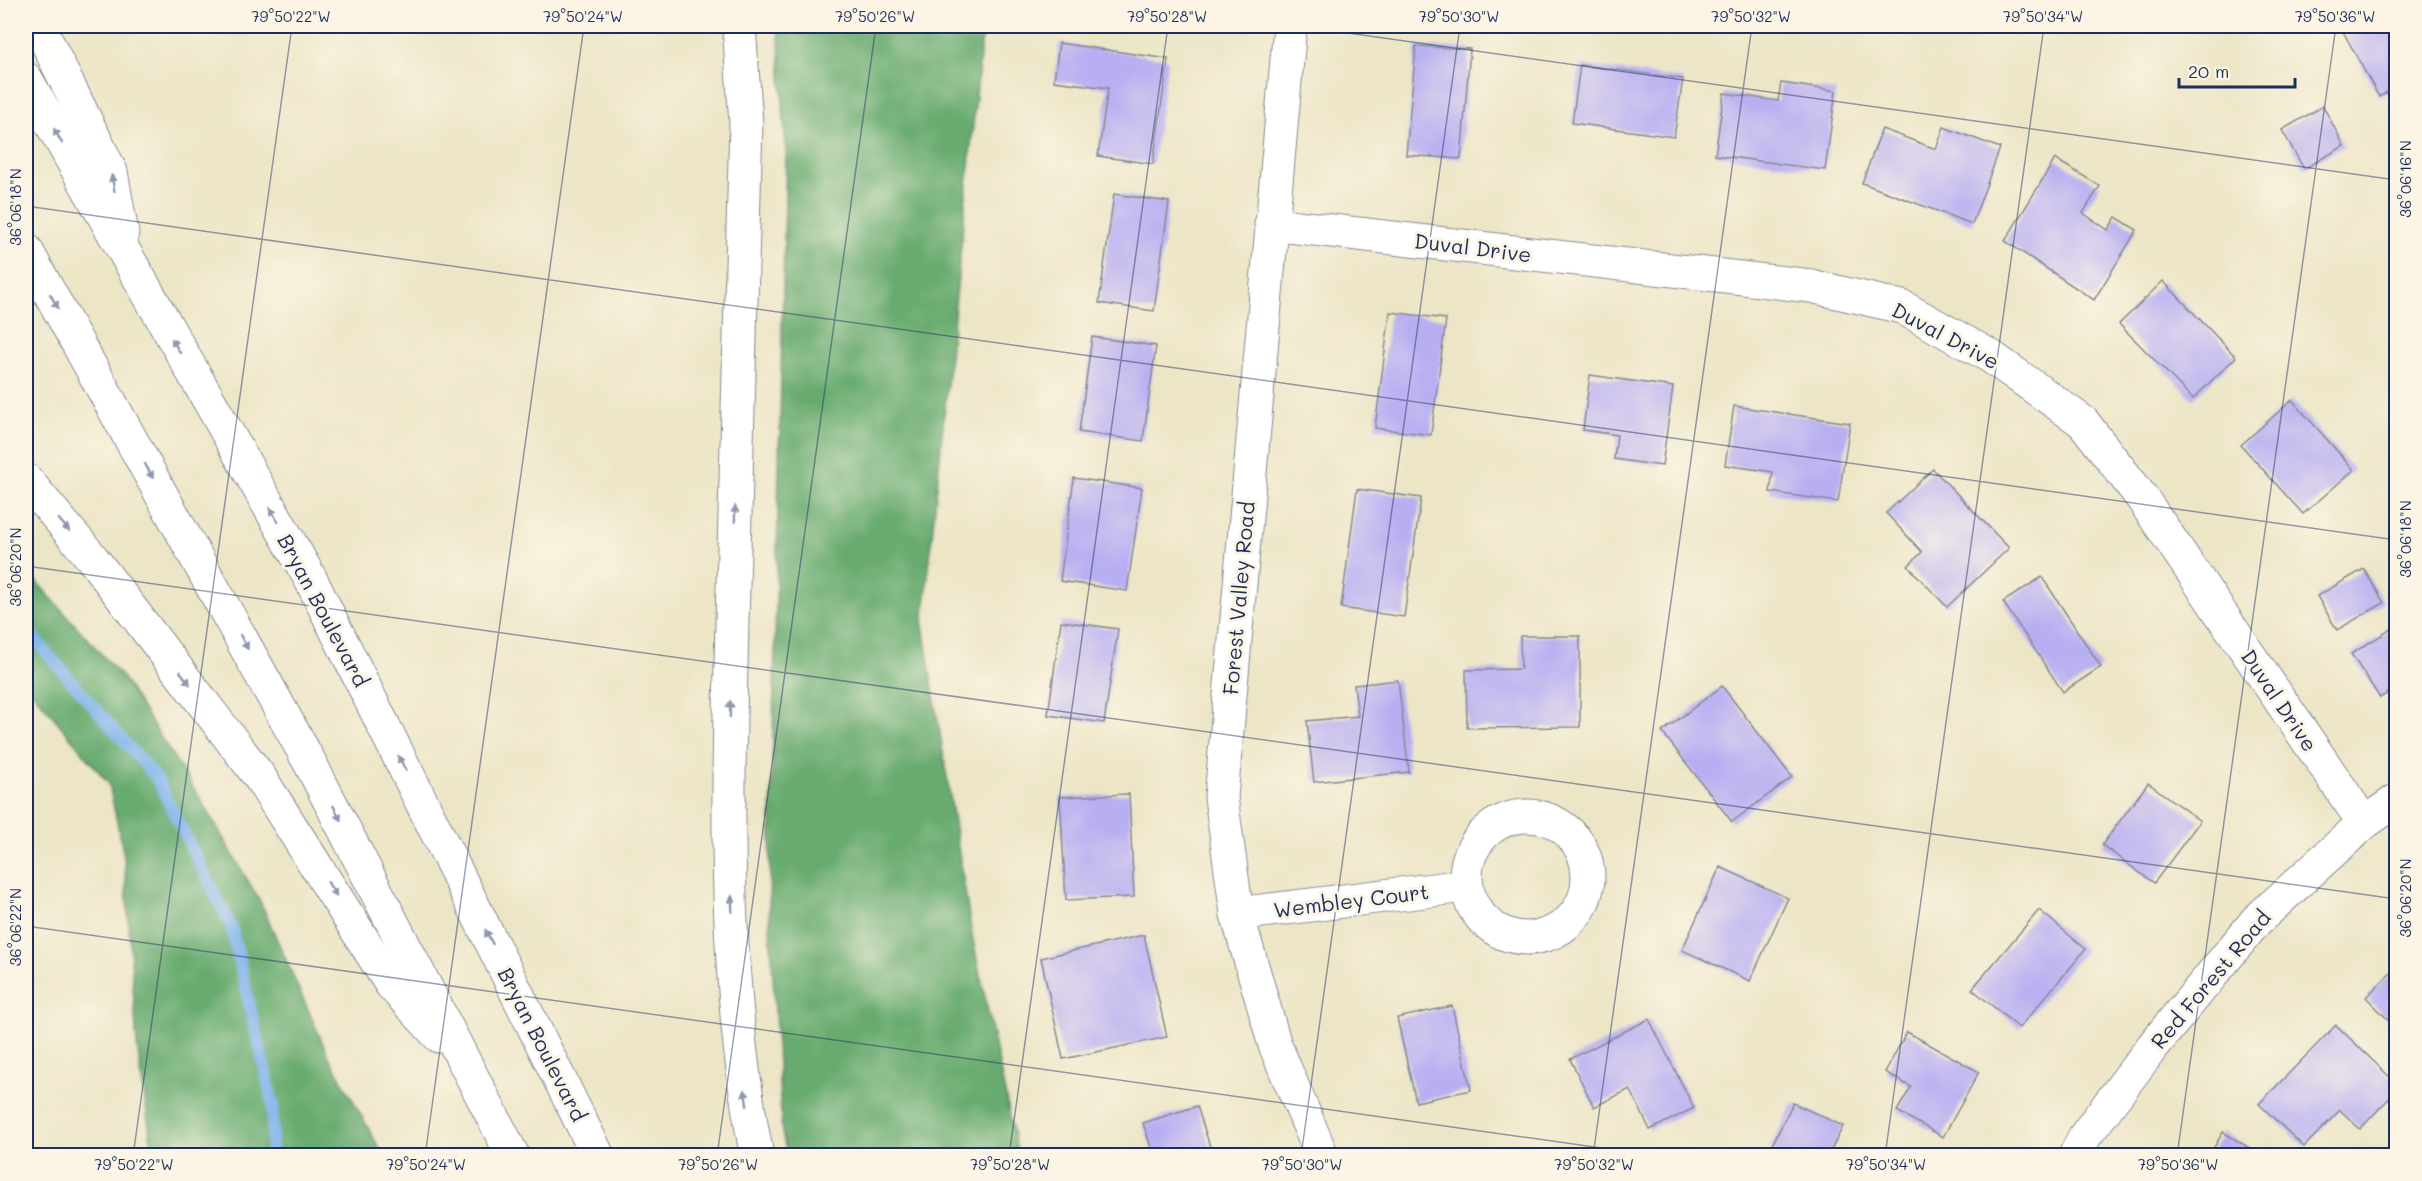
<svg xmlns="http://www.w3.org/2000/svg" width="2422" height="1181" font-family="Mali,sans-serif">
<rect width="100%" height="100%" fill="#fcf5e5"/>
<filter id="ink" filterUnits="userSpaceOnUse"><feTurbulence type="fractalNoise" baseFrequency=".0167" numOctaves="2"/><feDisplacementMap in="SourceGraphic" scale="12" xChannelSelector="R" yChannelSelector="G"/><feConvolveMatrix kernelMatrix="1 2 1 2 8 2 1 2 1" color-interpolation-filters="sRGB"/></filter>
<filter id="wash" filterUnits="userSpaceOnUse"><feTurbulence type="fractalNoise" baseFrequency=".008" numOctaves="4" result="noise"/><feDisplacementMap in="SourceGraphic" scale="24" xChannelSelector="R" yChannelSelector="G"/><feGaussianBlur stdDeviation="1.35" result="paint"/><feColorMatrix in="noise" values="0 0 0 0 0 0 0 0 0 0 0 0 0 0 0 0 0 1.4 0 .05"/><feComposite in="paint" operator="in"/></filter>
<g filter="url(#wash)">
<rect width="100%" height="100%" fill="#ece5c6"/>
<!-- forest -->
<g fill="#68ab6f" stroke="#426d66" stroke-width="1.5">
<path d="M778,26H983L923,626L972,935L1018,1155H787L782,1133L769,909L786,153Z"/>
<path d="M26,570L122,677L198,795L261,903L328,1055L383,1155H153L137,1045L124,856L109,784L26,684Z"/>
</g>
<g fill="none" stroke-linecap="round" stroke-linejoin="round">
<!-- stream -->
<path stroke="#7fb2ec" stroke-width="12" d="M26,629L157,779L231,926L273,1104L271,1156"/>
</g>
<g id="blocks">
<!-- building -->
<g fill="#b8aef2">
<path d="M2340,26H2396V87L2379,97Z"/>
<path d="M1059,43L1168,59L1153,164L1098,156L1108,88L1054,81Z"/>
<path d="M1416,46L1470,49L1461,159L1406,155Z"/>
<path d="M1580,65L1683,79L1674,137L1572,123Z"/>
<path d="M1781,83L1836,91L1825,170L1715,155L1724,93L1778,101Z"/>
<path d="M2323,106L2344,146L2304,169L2282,130Z"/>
<path d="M1944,127L2000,148L1972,224L1862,183L1882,129L1936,149Z"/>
<path d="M2055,159L2100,186L2083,213L2108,230L2116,217L2137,230L2094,300L2005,241Z"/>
<path d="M1114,194L1169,202L1154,311L1099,303Z"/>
<path d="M2163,281L2236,357L2193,399L2119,324Z"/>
<path d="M1390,312L1446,319L1431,435L1375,428Z"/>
<path d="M1092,337L1156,346L1143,441L1079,432Z"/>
<path d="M1590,375L1673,387L1662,466L1614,459L1617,435L1583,430Z"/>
<path d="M2292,400L2354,470L2303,514L2241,445Z"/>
<path d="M1734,406L1850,423L1838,502L1770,492L1773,472L1725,465Z"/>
<path d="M1933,469L2009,548L1947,607L1908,566L1922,552L1886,513Z"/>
<path d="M1074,478L1142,488L1127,591L1060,581Z"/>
<path d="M1357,489L1421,498L1404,617L1341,608Z"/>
<path d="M2364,569L2384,603L2337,630L2317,596Z"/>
<path d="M2042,577L2101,667L2063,692L2003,602Z"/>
<path d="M1061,621L1118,629L1104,723L1048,715Z"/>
<path d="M2396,626V688L2380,698L2351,654Z"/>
<path d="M1520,636H1580V727L1467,728L1466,670L1521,669Z"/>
<path d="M1398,680L1409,772L1314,782L1307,721L1358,716L1354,685Z"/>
<path d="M1722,686L1792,777L1732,822L1662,732Z"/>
<path d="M2148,783L2200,821L2154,883L2102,845Z"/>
<path d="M1129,794L1134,897L1066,900L1060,797Z"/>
<path d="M1720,867L1788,898L1750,981L1682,950Z"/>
<path d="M2039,910L2086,949L2019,1028L1972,989Z"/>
<path d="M1144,935L1167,1037L1063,1059L1041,958Z"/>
<path d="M2396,968V1028L2366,997Z"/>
<path d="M1452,1006L1471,1090L1416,1102L1397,1018Z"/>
<path d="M1649,1019L1694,1108L1650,1130L1630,1089L1594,1107L1570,1059Z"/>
<path d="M2336,1025L2396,1083V1091L2360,1129L2340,1110L2304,1147L2259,1104Z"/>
<path d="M1907,1032L1979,1072L1943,1137L1897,1111L1911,1087L1885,1072Z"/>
<path d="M1793,1103L1843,1126L1828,1156H1784L1770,1149Z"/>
<path d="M1197,1106L1213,1156H1154L1143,1123Z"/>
<path d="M2223,1132L2263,1156H2209Z"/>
</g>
</g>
</g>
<g filter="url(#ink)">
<use href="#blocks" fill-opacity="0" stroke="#848a92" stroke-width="1.5"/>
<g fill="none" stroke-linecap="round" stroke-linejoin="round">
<defs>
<g id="minor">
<path d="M1290,26L1221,797L1237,914L1275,1045L1322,1156"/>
<path d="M1271,224L1811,286L1902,307L1990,356L2083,422L2142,498L2364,823"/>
<circle cx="1527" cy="877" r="61"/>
<path d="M1237,914L1465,886"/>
<path d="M2075,1156L2085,1136L2153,1046L2257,920L2364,823L2396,801"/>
</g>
<g id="motorway">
<path d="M39,26L111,172L122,233"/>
<path d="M739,26L746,123C741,289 737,456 732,622C728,797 722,983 757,1156"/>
<path d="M26,79L310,578L598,1156"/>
<path d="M26,250L310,763L513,1156"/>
<path d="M26,480L92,558L259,776L391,984L439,1036"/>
</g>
</defs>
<!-- minor casing -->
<use href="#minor" stroke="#848a92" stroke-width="35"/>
<!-- motorway casing -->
<use href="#motorway" stroke="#848a92" stroke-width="35"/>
<!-- minor -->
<use href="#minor" stroke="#fff" stroke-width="33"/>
<!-- motorway -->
<use href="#motorway" stroke="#fff" stroke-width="33"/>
</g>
<!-- one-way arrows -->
<defs><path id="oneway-solid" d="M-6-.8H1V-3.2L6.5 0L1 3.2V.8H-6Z" transform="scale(1.5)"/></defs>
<g fill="#8d97ae">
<use href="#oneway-solid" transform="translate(58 136) rotate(-119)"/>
<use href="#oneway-solid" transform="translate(113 183) rotate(-100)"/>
<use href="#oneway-solid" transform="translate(54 301) rotate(61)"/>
<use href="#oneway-solid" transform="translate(176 346) rotate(-120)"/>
<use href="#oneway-solid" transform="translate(149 471) rotate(61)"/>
<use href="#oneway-solid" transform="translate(735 514) rotate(-89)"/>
<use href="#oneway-solid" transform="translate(274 515) rotate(-120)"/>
<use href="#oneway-solid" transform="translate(64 525) rotate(49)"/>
<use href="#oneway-solid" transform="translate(244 642) rotate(61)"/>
<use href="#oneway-solid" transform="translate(185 678) rotate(53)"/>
<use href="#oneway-solid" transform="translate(730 709) rotate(-89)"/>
<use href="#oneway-solid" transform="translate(402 763) rotate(-117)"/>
<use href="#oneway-solid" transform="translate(337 813) rotate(63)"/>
<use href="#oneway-solid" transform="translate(332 889) rotate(58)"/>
<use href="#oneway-solid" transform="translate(732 904) rotate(-92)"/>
<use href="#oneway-solid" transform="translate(489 937) rotate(-117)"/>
<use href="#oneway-solid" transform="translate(746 1098) rotate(-98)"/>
</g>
</g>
<!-- ticks -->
<path fill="none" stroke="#1b2f5e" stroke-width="1.5" stroke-opacity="0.45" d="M1298,26L2396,180M26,206L2396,540M26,566L2396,899M26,926L1658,1156M133,1156L292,26M425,1156L584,26M717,1156L876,26M1009,1156L1168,26M1301,1156L1460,26M1593,1156L1752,26M1885,1156L2044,26M2177,1156L2336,26"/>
<g text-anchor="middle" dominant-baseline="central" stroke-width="6" stroke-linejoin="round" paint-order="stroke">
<!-- street labels -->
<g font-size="21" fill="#1b2f5e" stroke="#fcf5e5">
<text transform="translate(1473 247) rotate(7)">Duval Drive</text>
<text transform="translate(1946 335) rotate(28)">Duval Drive</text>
<text transform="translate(1238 598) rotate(-85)">Forest Valley Road</text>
<text transform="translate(324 610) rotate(62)">Bryan Boulevard</text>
<text transform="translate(2280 700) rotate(56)">Duval Drive</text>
<text transform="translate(1351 900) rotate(-7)">Wembley Court</text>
<text transform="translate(2210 979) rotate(-50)">Red Forest Road</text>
<text transform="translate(543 1044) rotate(63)">Bryan Boulevard</text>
</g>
</g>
<!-- margin -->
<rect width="2422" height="1181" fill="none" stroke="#fcf5e5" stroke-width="66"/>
<!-- scale -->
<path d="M2179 78v9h116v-9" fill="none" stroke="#1b2f5e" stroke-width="3"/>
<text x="2188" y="78" font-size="18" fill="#1b2f5e" stroke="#fcf5e5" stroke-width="4.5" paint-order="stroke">20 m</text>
<rect x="33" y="33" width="2356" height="1115" fill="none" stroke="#1b2f5e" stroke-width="2"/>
<g font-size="15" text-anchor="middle" fill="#1b2f5e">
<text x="291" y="22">79°50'22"W</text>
<text x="583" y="22">79°50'24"W</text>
<text x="875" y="22">79°50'26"W</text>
<text x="1167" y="22">79°50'28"W</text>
<text x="1459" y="22">79°50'30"W</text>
<text x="1751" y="22">79°50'32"W</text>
<text x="2043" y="22">79°50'34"W</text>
<text x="2335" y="22">79°50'36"W</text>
<text transform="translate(2406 179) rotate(-90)" y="5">36°06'16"N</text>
<text transform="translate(16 207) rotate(-90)" y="5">36°06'18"N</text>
<text transform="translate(2406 539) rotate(-90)" y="5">36°06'18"N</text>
<text transform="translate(16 567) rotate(-90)" y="5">36°06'20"N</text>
<text transform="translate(2406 898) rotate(-90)" y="5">36°06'20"N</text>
<text transform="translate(16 927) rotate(-90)" y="5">36°06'22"N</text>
<text x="134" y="1170">79°50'22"W</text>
<text x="426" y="1170">79°50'24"W</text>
<text x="718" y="1170">79°50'26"W</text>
<text x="1010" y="1170">79°50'28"W</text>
<text x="1302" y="1170">79°50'30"W</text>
<text x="1594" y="1170">79°50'32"W</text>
<text x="1886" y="1170">79°50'34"W</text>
<text x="2178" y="1170">79°50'36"W</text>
</g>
</svg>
